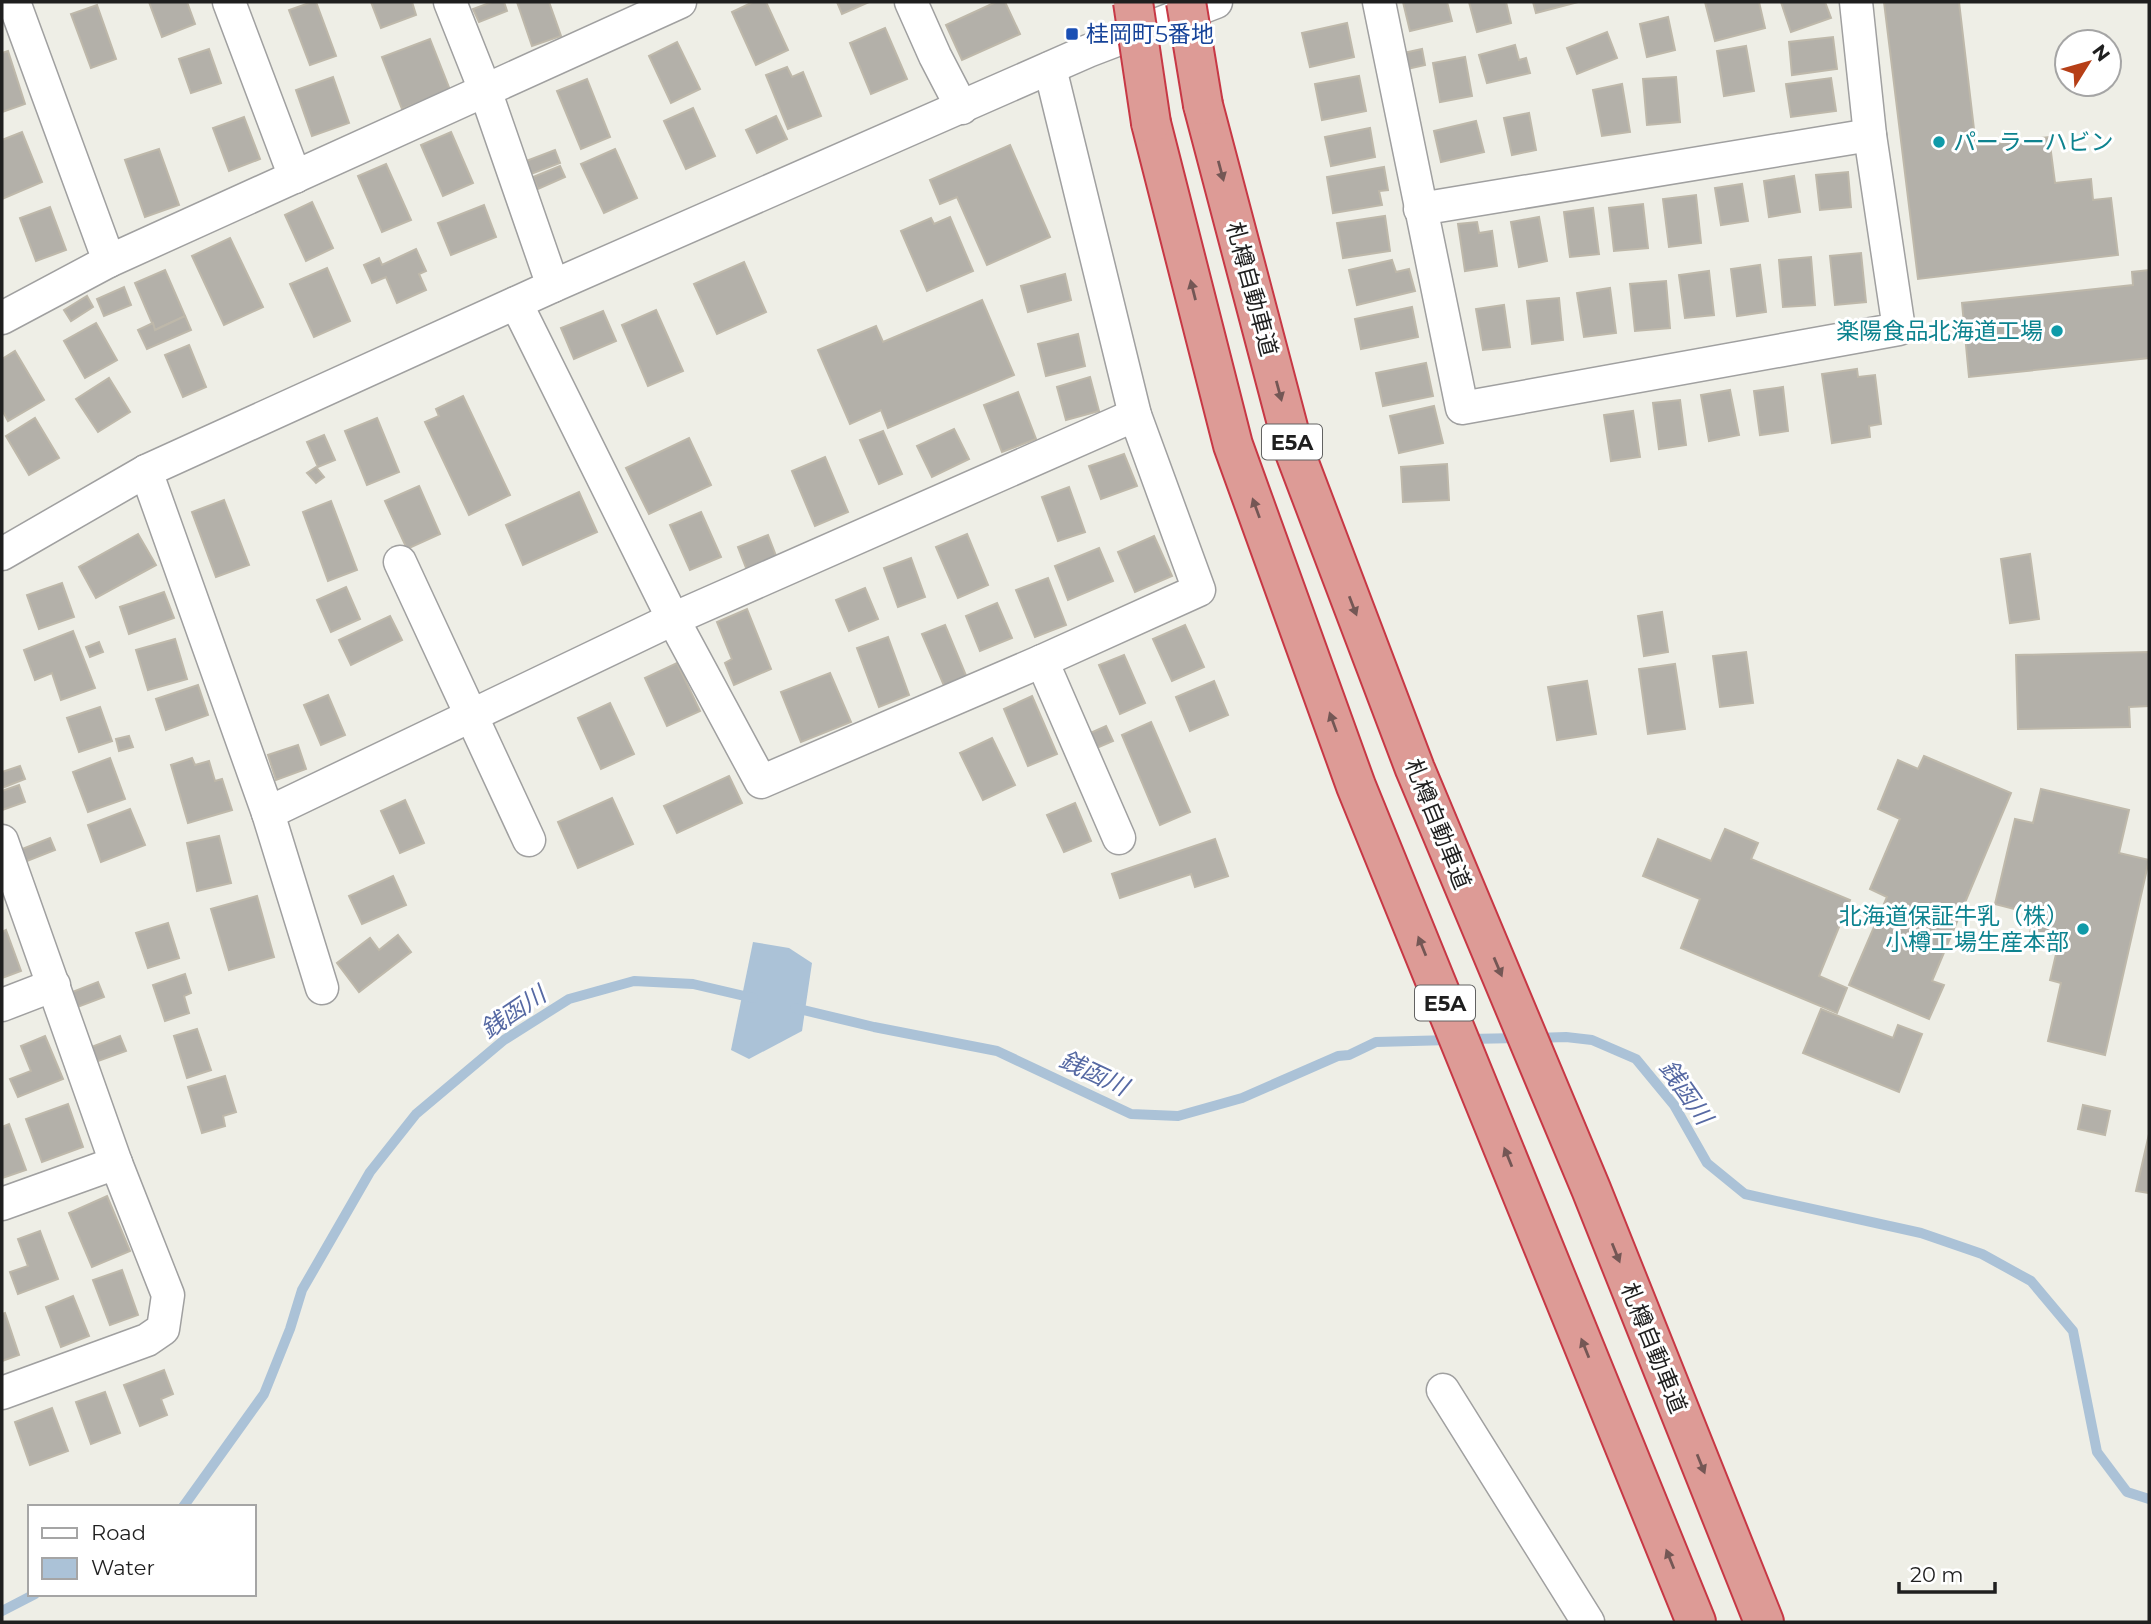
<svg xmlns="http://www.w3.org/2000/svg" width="2151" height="1624" font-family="Montserrat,'Noto Sans JP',sans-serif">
<rect width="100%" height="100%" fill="#eeeee6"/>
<!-- water -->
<path fill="#abc2d7" d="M753,942L789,948L812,963L802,1031L749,1059L731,1050Z"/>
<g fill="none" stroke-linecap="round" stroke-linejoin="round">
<!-- stream -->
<g stroke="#abc2d7" stroke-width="10">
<path d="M795,1008L874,1027L997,1051L1131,1114L1178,1116L1242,1098L1338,1056L1349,1055L1376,1042L1450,1040"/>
<path d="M1535,1038L1566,1037L1592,1040L1636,1059L1674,1105L1707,1163L1745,1194L1921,1233L1982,1254L2031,1281L2073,1331L2097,1452L2127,1492L2149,1499"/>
<path d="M1468,1039L1520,1038"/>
<path d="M183,1507L264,1394L290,1329L302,1290L370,1172L416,1114L504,1040L569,999L634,981L693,984L753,998"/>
<path d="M2,1611L35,1594"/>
</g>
</g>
<!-- building -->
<g fill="#b3b0a9" stroke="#beb8aa" stroke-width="2">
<path d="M149,2H187L195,24L162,37Z"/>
<path d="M312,2H316L336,56L310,65L289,10Z"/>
<path d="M371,2H412L416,15L381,28Z"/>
<path d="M492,2H504L507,11L479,22L473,9Z"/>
<path d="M517,2H549L561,36L532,46Z"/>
<path d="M753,2H766L788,50L756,65L732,12Z"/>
<path d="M837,2H869L842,14Z"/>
<path d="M996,2H1005L1020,34L962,60L946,25Z"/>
<path d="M1403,2H1447L1452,21L1410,31Z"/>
<path d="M1469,2H1506L1511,23L1477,32Z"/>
<path d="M1533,2H1578L1536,13Z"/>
<path d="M1705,2H1759L1765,28L1715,41Z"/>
<path d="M1781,2H1825L1831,18L1791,32Z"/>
<path d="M1884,2H1959L1976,146L2049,137L2055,183L2091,179L2093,200L2111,198L2118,255L1918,279Z"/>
<path d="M97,5L116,59L91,68L71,14Z"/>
<path d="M1668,17L1675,50L1647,57L1640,24Z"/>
<path d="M1347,23L1354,57L1310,67L1302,33Z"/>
<path d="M885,28L907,79L871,94L850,43Z"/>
<path d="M1607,32L1617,58L1577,74L1567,48Z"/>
<path d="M1833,37L1837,69L1792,75L1789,42Z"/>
<path d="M430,39L450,90L402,109L382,57Z"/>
<path d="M677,42L700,89L671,103L649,56Z"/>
<path d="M1515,45L1519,60L1526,58L1530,73L1487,83L1479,55Z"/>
<path d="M1746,46L1754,91L1724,96L1717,51Z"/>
<path d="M209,49L221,83L191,93L179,59Z"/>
<path d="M1422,49L1425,65L1398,71L1394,55Z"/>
<path d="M8,51L25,104L2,112V53Z"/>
<path d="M1465,57L1472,96L1440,102L1433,63Z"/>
<path d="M787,67L792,77L803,72L821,116L788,129L766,75Z"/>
<path d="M1359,76L1366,111L1322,120L1315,84Z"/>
<path d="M333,77L349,123L312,136L296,90Z"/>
<path d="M1676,77L1680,122L1647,125L1643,79Z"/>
<path d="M1831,78L1836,111L1791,117L1786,84Z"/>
<path d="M587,79L610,137L581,149L557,91Z"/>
<path d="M1622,84L1630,132L1602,136L1593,90Z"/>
<path d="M693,108L715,156L686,169L664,121Z"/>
<path d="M1529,113L1536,150L1512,155L1504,118Z"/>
<path d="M776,116L787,139L757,153L746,130Z"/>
<path d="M244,117L260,159L229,171L213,128Z"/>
<path d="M1476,121L1484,152L1441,162L1434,131Z"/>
<path d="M1370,128L1375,157L1331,166L1325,137Z"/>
<path d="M22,132L42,182L2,199V140Z"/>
<path d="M451,132L473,183L443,196L421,145Z"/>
<path d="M1010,145L1050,237L987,265L957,197L940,204L930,180Z"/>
<path d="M159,149L179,205L145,217L125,160Z"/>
<path d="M615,149L637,198L604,213L581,164Z"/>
<path d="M555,150L560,163L531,174L526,161Z"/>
<path d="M386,164L411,220L382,232L358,176Z"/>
<path d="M560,166L565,177L538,189L533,177Z"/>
<path d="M1384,167L1388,190L1379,191L1382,205L1333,213L1327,177Z"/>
<path d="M1848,172L1851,207L1820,210L1816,175Z"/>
<path d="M1794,176L1800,212L1769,217L1764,181Z"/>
<path d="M1742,184L1748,221L1721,225L1715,188Z"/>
<path d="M1696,195L1701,243L1669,247L1663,199Z"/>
<path d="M312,202L333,248L306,261L285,215Z"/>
<path d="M1643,204L1648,248L1614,251L1609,208Z"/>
<path d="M484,205L496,237L451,255L438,223Z"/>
<path d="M50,207L66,250L36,261L20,218Z"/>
<path d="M1593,208L1599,254L1570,257L1564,212Z"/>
<path d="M1385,216L1390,251L1343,258L1337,223Z"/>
<path d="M950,217L973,271L927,291L901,231L931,218L934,224Z"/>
<path d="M1539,217L1547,261L1519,267L1511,222Z"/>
<path d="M1477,222L1479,233L1492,231L1497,266L1465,271L1458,224Z"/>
<path d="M230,238L263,307L224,325L192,256Z"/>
<path d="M416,249L426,271L419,274L426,290L397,303L386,277L372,283L364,265L379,258L382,265Z"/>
<path d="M1861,253L1866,302L1835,305L1830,256Z"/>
<path d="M1811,257L1815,305L1783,307L1779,260Z"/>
<path d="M1392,260L1396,272L1409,269L1415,291L1357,305L1349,270Z"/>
<path d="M744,262L766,312L717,334L694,284Z"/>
<path d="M1760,265L1766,312L1737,316L1731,269Z"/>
<path d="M327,268L350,321L314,337L290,284Z"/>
<path d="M165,270L185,316L155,330L135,283Z"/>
<path d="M2149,270V358L1969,377L1962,303L2133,285L2132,272Z"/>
<path d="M1709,271L1714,315L1685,318L1679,275Z"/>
<path d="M1065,274L1071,300L1028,312L1021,286Z"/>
<path d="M1666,281L1670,328L1635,331L1630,284Z"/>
<path d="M124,287L131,305L104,316L97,299Z"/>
<path d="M1610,288L1616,333L1584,337L1577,293Z"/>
<path d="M87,296L93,307L71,321L64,310Z"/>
<path d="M1559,298L1563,340L1532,344L1527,301Z"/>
<path d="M982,300L1014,375L888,428L881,410L850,424L818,350L876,326L883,342Z"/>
<path d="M1504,305L1510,347L1483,350L1476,309Z"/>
<path d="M1412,307L1418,337L1361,349L1355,319Z"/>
<path d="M656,310L683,371L648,386L622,325Z"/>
<path d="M603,311L616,341L574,359L561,328Z"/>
<path d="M185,316L191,330L147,349L138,330L153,323L155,330Z"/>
<path d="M96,323L117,360L85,378L64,341Z"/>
<path d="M1078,334L1085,366L1046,376L1038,344Z"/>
<path d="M189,345L206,387L183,397L165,355Z"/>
<path d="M15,351L44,400L8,421L2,410V359Z"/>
<path d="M1426,363L1433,396L1383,406L1376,373Z"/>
<path d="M1857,369L1858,377L1875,375L1881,424L1869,426L1870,437L1832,443L1822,374Z"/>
<path d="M1090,377L1099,411L1066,420L1057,387Z"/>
<path d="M109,378L130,412L98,432L76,399Z"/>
<path d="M1783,387L1788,431L1760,435L1754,391Z"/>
<path d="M1730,390L1739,435L1709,441L1701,395Z"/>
<path d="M1018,392L1036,439L1002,452L984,405Z"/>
<path d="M463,396L510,495L469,515L425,422L439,416L436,409Z"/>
<path d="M1680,400L1686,445L1659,449L1653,403Z"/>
<path d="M1434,406L1443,443L1399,453L1390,416Z"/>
<path d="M1633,411L1640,457L1611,461L1604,415Z"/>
<path d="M35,418L59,458L29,475L6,436Z"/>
<path d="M377,418L399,472L367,485L345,431Z"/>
<path d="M954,429L969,459L932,477L917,446Z"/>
<path d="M883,431L902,474L879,484L860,440Z"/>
<path d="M324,435L335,460L318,467L307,442Z"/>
<path d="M689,438L711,485L649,514L626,468Z"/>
<path d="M1124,454L1137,486L1101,499L1089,466Z"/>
<path d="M825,457L848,512L815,526L792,471Z"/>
<path d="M1447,464L1449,500L1403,502L1401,467Z"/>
<path d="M316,467L324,477L316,483L307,473Z"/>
<path d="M419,486L440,534L407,549L385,501Z"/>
<path d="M1069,487L1085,532L1058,541L1042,497Z"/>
<path d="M579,492L597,532L523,565L506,525Z"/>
<path d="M224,500L249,565L216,577L192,512Z"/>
<path d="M331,501L357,570L328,581L303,512Z"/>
<path d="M701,512L721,557L690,570L670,525Z"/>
<path d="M138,534L156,565L96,598L79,567Z"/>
<path d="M967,534L988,585L958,598L936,547Z"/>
<path d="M768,535L778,561L748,573L738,547Z"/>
<path d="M1154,536L1172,576L1135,592L1118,552Z"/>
<path d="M1099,548L1113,581L1068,600L1055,566Z"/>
<path d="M2030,554L2039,619L2010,623L2001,559Z"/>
<path d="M911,558L925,597L898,607L884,568Z"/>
<path d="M1048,578L1066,625L1035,637L1016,590Z"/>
<path d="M62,583L74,617L39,629L27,595Z"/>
<path d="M346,587L360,619L331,632L317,600Z"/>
<path d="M865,588L878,619L849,631L836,600Z"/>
<path d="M164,592L174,618L129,634L120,607Z"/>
<path d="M997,603L1012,638L980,651L966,616Z"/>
<path d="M747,609L771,669L734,685L725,663L732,659L717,622Z"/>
<path d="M1662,612L1668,652L1644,656L1638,616Z"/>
<path d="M390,616L402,640L351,665L339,640Z"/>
<path d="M945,625L967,678L945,688L922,634Z"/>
<path d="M1185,625L1204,667L1172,681L1153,639Z"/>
<path d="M73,631L95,688L61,700L52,673L35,680L24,650Z"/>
<path d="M888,637L909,695L879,707L857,648Z"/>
<path d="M175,639L187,679L148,690L136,650Z"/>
<path d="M99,642L103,652L90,657L86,647Z"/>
<path d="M1746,652L1753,703L1720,707L1713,656Z"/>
<path d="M2149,652V706L2129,707L2130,727L2018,729L2016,655Z"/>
<path d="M1124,655L1145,703L1120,714L1099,665Z"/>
<path d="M677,663L700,711L667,726L645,678Z"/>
<path d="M1675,664L1685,729L1648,734L1639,669Z"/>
<path d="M830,673L851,722L801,742L781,692Z"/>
<path d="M1214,681L1228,715L1190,731L1176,697Z"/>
<path d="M1587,681L1596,734L1557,740L1548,687Z"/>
<path d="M198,685L208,715L166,730L156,699Z"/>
<path d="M328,695L345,735L321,745L304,705Z"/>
<path d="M1032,696L1057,754L1028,766L1004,709Z"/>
<path d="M610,703L634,754L601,769L578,718Z"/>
<path d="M100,707L112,741L79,752L67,718Z"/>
<path d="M1151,722L1190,812L1160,825L1122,735Z"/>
<path d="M1106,726L1113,741L1085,753L1079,738Z"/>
<path d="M129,736L133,747L119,751L116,739Z"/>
<path d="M992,738L1015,785L983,800L960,753Z"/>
<path d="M298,745L306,769L276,780L268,755Z"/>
<path d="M1924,756L2011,793L1932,981L1944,985L1929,1019L1849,985L1887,897L1870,889L1900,819L1878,809L1898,760L1918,769Z"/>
<path d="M110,758L125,799L88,812L73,772Z"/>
<path d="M192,758L195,765L209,761L215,781L222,779L232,810L188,823L171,765Z"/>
<path d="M20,766L25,779L2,788V772Z"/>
<path d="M729,776L742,803L677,833L664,806Z"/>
<path d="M19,785L25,802L2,810V791Z"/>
<path d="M2041,789L2129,810L2119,853L2149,860L2105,1055L2048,1041L2061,983L2050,980L2057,950L2028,943L2034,914L1995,904L2015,819L2033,823Z"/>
<path d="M612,798L633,844L578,868L558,822Z"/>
<path d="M405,800L424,843L400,853L381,811Z"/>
<path d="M1075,803L1091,841L1064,852L1047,815Z"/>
<path d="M130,809L145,845L101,862L88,825Z"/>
<path d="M1725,829L1758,843L1751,859L1850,900L1819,976L1847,988L1837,1013L1681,948L1700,899L1643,876L1658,839L1711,861Z"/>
<path d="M219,836L231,883L197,891L187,843Z"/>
<path d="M50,838L55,850L22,863L17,851Z"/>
<path d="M1215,839L1228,876L1195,887L1191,874L1120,898L1112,874Z"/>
<path d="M393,876L406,905L362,924L349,896Z"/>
<path d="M257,896L274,957L229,970L211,909Z"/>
<path d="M168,923L179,958L148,968L136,933Z"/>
<path d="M6,930L21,971L2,978V932Z"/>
<path d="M398,935L411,952L359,992L337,963L370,938L379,950Z"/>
<path d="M185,974L191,993L184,996L189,1013L165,1021L153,985Z"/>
<path d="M98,982L104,997L67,1011L62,996Z"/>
<path d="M1821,1009L1893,1038L1898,1025L1922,1034L1899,1092L1803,1053Z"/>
<path d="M197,1029L211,1070L187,1078L174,1036Z"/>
<path d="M45,1036L63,1079L18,1097L10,1079L31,1071L21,1046Z"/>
<path d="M120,1036L126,1051L87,1065L81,1051Z"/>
<path d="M225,1076L236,1112L223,1116L225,1126L202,1133L188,1087Z"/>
<path d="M68,1104L83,1147L42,1162L26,1119Z"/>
<path d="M2083,1105L2110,1111L2105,1135L2078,1129Z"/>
<path d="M9,1124L26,1170L2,1178V1127Z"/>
<path d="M2149,1134V1193L2136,1191Z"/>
<path d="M107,1196L130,1251L92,1267L69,1213Z"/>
<path d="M40,1231L58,1279L18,1294L10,1272L28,1266L18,1239Z"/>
<path d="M122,1270L138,1315L110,1325L93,1280Z"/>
<path d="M73,1296L89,1336L61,1347L46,1307Z"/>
<path d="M5,1313L19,1355L2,1361V1314Z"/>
<path d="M164,1370L173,1394L161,1399L167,1415L140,1426L124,1385Z"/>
<path d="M105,1392L120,1433L91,1444L76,1402Z"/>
<path d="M52,1408L68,1451L30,1465L15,1422Z"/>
</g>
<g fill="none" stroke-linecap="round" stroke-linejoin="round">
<defs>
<g id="minor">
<path d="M14,2L109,261L680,2"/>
<path d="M229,2L295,177"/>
<path d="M450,2L485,90L553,286"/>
<path d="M911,2L935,56L962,108"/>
<path d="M1379,2L1462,408L1899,329L1870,135L1856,2"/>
<path d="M1420,209L1870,135"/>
<path d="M516,303L673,619L761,782L1042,661L1199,590L1135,415L1050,68"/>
<path d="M2,318L109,261"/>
<path d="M146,471L268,813L673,619L1135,415"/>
<path d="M2,554L146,471L553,286L1088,51L1216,2"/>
<path d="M400,562L529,840"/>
<path d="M1042,661L1119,838"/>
<path d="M268,813L322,988"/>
<path d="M2,841L116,1163L168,1295L163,1329L147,1340L2,1393"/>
<path d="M2,1005L54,985"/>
<path d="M2,1204L116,1163"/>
<path d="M1443,1390L1588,1622"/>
</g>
<g id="highway">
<path d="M1203,105L1294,450L1415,769L1591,1189L1764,1622"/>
<path d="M1151,123L1233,445L1356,786L1696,1622"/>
</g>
</defs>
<!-- minor casing -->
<use href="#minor" stroke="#a0a0a0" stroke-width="35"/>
<!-- highway casing -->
<use href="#highway" stroke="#c73845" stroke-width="42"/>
<!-- minor -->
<use href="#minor" stroke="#fff" stroke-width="32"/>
<!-- highway -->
<use href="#highway" stroke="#dd9b96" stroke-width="38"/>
<defs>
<g id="highway-bridge">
<path d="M1133,2L1151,123"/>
<path d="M1186,2L1203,105"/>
</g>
</defs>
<!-- highway-bridge casing -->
<use href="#highway-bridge" stroke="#c73845" stroke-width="42" stroke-linecap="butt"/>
<!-- highway-bridge -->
<use href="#highway-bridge" stroke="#dd9b96" stroke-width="38"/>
</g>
<!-- one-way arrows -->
<defs><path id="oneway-solid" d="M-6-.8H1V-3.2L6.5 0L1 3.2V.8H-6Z" transform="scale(1.75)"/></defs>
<g fill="#745755">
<use href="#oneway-solid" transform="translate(1221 171) rotate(75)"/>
<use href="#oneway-solid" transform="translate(1193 290) rotate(-104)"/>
<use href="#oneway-solid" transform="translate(1279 391) rotate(75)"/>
<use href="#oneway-solid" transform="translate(1256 508) rotate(-110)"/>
<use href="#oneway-solid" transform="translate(1353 606) rotate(69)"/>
<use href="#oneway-solid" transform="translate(1333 722) rotate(-110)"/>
<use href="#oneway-solid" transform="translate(1422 946) rotate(-112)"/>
<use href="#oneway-solid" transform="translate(1498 967) rotate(67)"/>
<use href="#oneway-solid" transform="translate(1508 1157) rotate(-112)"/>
<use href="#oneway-solid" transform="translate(1616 1253) rotate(68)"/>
<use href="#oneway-solid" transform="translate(1585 1348) rotate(-112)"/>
<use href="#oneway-solid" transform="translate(1701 1464) rotate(68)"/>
<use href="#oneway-solid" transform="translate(1670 1559) rotate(-112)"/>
</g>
<!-- markers -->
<rect fill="#1a4fb4" stroke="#fff" stroke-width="2.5" x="1065" y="27" width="14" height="14" rx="3.5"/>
<g fill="#0f9aa8" stroke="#fff" stroke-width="2.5">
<circle cx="1939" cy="142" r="7"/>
<circle cx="2057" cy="331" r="7"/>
<circle cx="2083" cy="929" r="7"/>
</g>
<g text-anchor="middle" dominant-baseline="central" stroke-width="6" stroke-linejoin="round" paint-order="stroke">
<!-- shield labels -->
<g fill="#fff" stroke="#626262" stroke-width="2">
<rect x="1262" y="424.5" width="60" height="35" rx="5"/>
<rect x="1415" y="985.5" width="60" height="35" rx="5"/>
</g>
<g font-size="21" font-weight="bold" fill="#1f1f1f">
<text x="1292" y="442">E5A</text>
<text x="1445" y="1003">E5A</text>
</g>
<!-- transit labels -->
<g font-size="23" fill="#164399" stroke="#fff" text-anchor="start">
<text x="1086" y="34">桂岡町5番地</text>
</g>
<!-- culture labels -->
<g font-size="23" fill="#0d838f" stroke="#fff" text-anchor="end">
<text x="1953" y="142" text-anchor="start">パーラーハビン</text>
<text x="2043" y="331">楽陽食品北海道工場</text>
<text x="2069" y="916">北海道保証牛乳（株）<tspan x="2069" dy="26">小樽工場生産本部</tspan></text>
</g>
<!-- street labels -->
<g font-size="23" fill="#1f1f1f" stroke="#fff">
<text transform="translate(1252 289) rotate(75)">札樽自動車道</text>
<text transform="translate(1438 824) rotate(68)">札樽自動車道</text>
<text transform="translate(1654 1348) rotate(68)">札樽自動車道</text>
</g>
<!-- water labels -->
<g font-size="24" font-style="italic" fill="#5669a3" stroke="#fff">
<text transform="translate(513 1012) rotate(-34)">銭函川</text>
<text transform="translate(1094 1073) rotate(25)">銭函川</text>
<text transform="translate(1686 1092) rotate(55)">銭函川</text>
</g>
</g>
<!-- border -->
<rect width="2151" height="1624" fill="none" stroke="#1f1f1f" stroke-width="7"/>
<!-- legend -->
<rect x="28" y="1505" width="228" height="91" fill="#ffffff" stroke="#a5a5a5" stroke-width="2"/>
<rect x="42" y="1528" width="35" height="10" fill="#ffffff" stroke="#a5a5a5" stroke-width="2"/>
<text x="91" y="1540" font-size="21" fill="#1f1f1f">Road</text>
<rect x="42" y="1558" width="35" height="21" fill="#abc2d7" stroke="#a5a5a5" stroke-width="2"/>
<text x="91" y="1575" font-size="21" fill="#1f1f1f">Water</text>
<!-- north arrow -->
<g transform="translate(2088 63) rotate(53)"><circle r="33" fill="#ffffff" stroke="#a5a5a5" stroke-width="2"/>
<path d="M0-5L12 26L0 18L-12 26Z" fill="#b63f17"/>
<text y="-10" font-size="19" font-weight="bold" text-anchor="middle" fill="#1f1f1f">N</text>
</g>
<!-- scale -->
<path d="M1899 1582v10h96v-10" fill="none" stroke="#1f1f1f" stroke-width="3.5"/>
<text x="1910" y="1582" font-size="21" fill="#1f1f1f" stroke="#ffffff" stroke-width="5" paint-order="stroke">20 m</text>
</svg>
